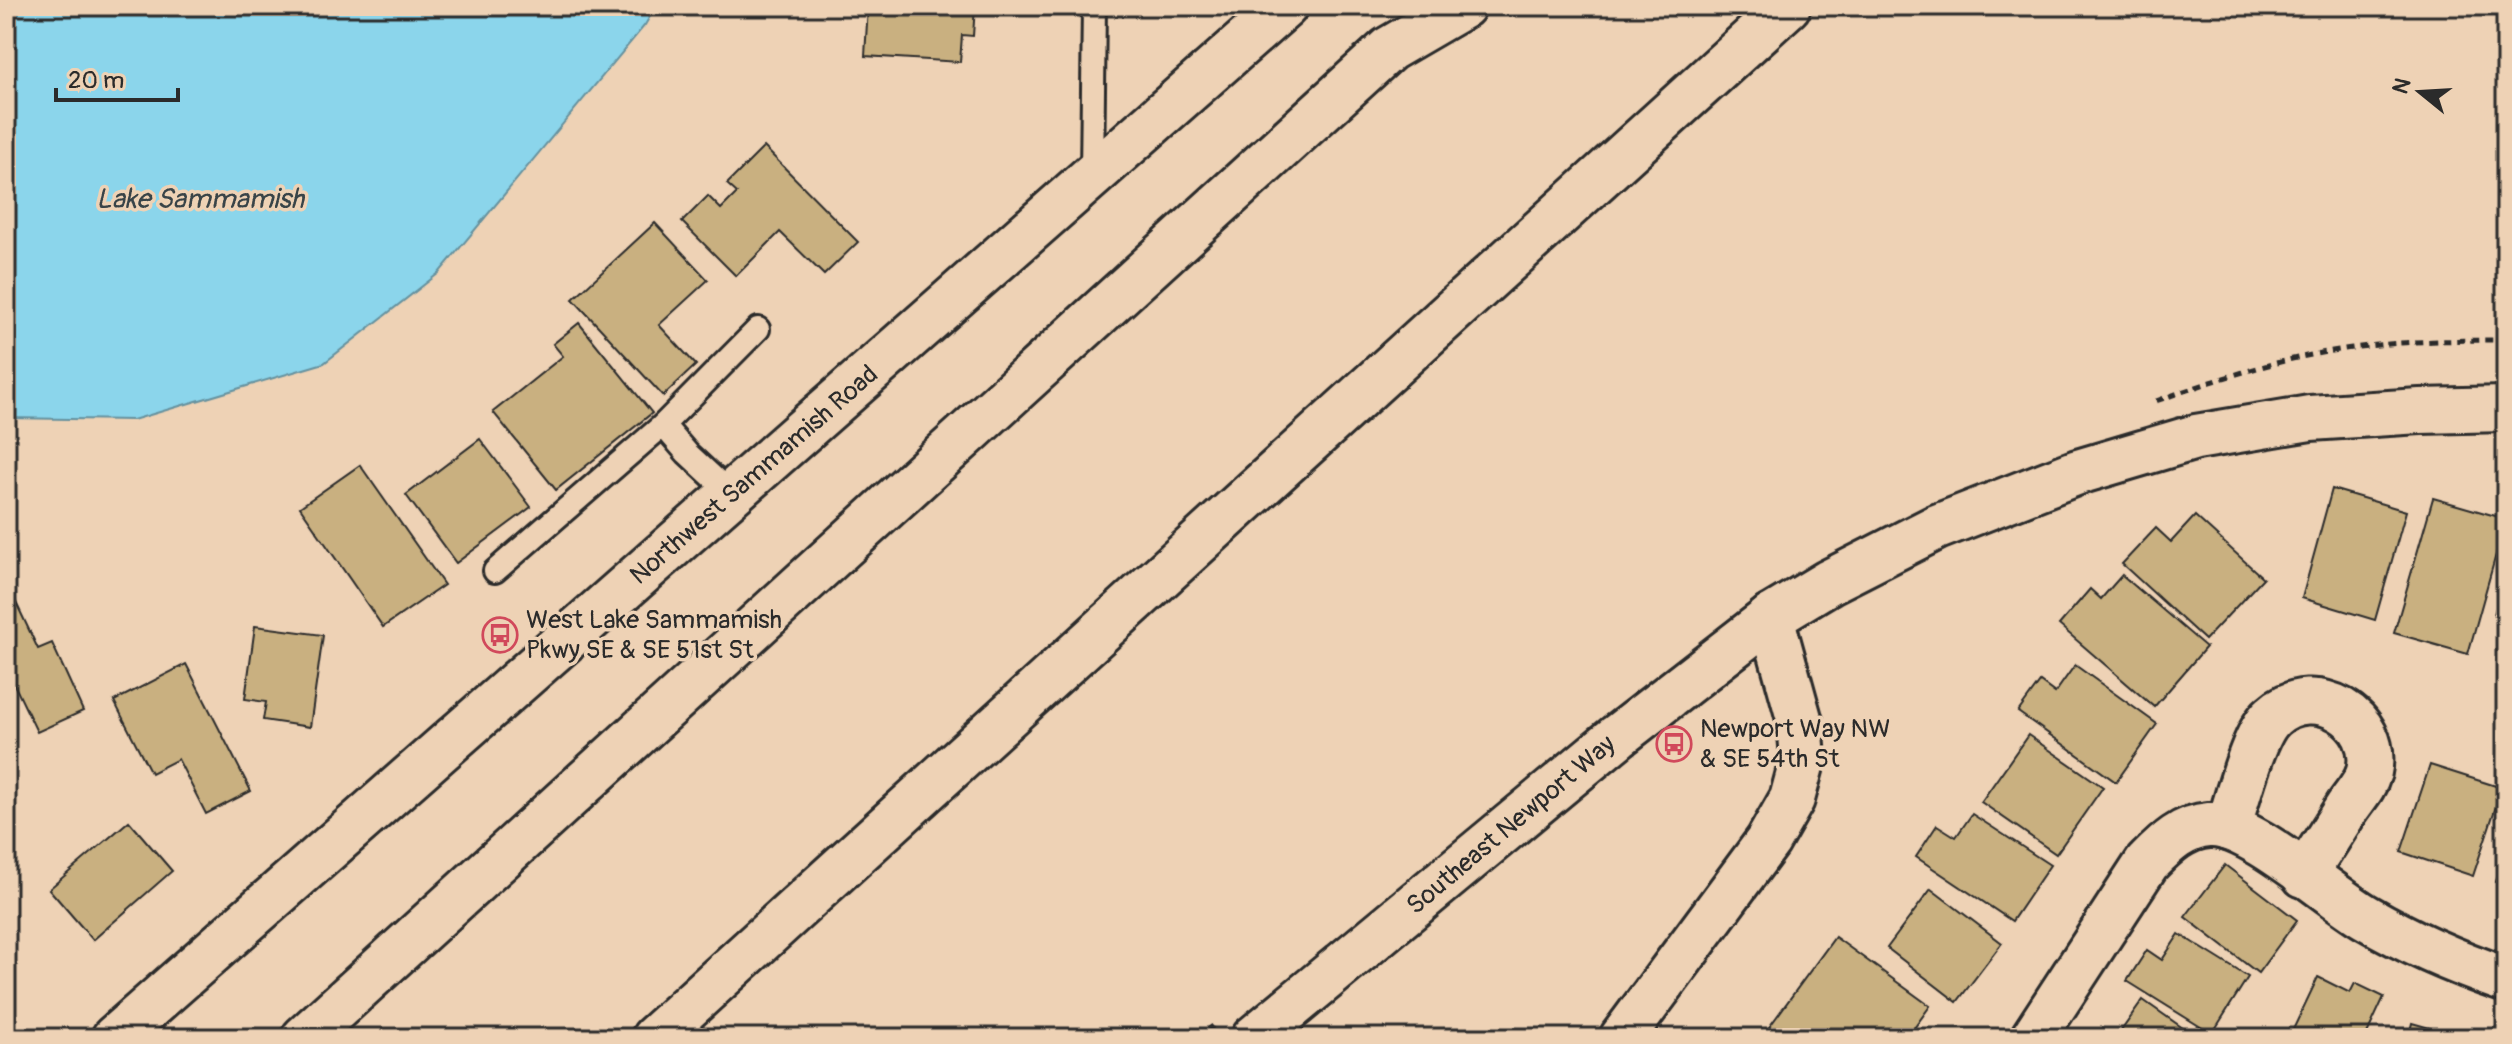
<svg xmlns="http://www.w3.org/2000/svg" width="2512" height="1044" font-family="Pangolin,sans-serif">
<rect width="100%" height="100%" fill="#eed2b5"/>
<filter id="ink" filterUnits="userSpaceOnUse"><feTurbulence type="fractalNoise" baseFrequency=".0125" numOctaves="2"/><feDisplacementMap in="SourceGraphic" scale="16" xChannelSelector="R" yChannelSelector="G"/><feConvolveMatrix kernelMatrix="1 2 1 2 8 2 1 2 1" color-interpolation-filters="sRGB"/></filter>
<g filter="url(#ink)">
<!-- water -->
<path fill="#8bd5eb" stroke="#65919e" stroke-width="2" d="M6,6H656L645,25L439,273L324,363L133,420L6,418Z"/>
<!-- building -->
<g fill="#c9b080" stroke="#2b2b2b" stroke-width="2">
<path d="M868,6H975L973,36L962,35L960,62L865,56Z"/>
<path d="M764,147L858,242L824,275L780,232L736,276L682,222L708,196L721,209L737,193L727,184Z"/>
<path d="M655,223L708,280L659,325L696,365L663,396L573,299Z"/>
<path d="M579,323L652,413L556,490L493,412L563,356L553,344Z"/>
<path d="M480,439L531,507L456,563L406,495Z"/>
<path d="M360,465L444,585L383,627L300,507Z"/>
<path d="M2332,489L2406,511L2375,620L2302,598Z"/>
<path d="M2433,498L2506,519L2468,654L2394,633Z"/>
<path d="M2195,516L2263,578L2205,640L2122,564L2156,528L2171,542Z"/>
<path d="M2506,570V618L2494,615Z"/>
<path d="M2122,575L2206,647L2154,707L2059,625L2090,589L2101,599Z"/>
<path d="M12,594L38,649L52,643L83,711L37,732L13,682L6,685V597Z"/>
<path d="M255,626L323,635L310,727L263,720L266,702L245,699Z"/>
<path d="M186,664L251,791L206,814L178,759L151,773L114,701Z"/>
<path d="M2075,665L2157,724L2116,782L2018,712L2040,682L2055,693Z"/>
<path d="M2028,735L2103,787L2056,854L1981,802Z"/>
<path d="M2430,765L2502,788L2473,876L2401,852Z"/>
<path d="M1972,814L2050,865L2012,921L1916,857L1937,825L1956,837Z"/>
<path d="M129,821L172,871L93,940L49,889Z"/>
<path d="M2506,845V886L2495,882Z"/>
<path d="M2225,865L2297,920L2258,973L2185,917Z"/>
<path d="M1931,889L2002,943L1957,1002L1887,948Z"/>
<path d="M2179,934L2248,977L2212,1034L2127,981L2147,950L2162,960Z"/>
<path d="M1835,937L1930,1006L1907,1038H1777L1767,1030Z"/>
<path d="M2318,977L2350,993L2355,983L2384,997L2365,1038H2289Z"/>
<path d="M2143,1000L2197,1038H2116Z"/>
<path d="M2412,1023L2454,1035L2453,1038H2390L2392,1030L2409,1035Z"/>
<path d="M2478,1033L2505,1038H2477Z"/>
</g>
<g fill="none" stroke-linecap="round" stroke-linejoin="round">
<defs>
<g id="lane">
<path d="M1092,175L1094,6"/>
<path d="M663,425L758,329"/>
<path d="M495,571L663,425L687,453L731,494"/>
</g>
<g id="street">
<path d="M2228,828C2237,801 2253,733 2273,716C2314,679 2381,718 2369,772C2365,786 2355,796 2347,808C2333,830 2319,853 2304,875"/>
<path d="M2033,1038L2147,863C2165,845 2182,827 2209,825C2249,822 2328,895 2366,917C2410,943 2457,963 2506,980"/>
</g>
<g id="secondary">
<path d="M114,1038L1285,6"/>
<path d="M1254,1038L1618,736L1771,617L1829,582L1937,527L2078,472L2196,437L2310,418L2420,411L2506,409"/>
<path d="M1622,1038L1768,841L1792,799L1803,758L1800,722L1771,617"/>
</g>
<g id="highway">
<path d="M304,1038L1389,49L1463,6"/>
<path d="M654,1038L1788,6"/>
</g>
</defs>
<!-- lane casing -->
<use href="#lane" stroke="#2b2b2b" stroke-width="28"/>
<!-- street casing -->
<use href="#street" stroke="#2b2b2b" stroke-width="50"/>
<!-- secondary casing -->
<use href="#secondary" stroke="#2b2b2b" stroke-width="50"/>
<!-- highway casing -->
<use href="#highway" stroke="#2b2b2b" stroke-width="50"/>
<!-- path -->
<g stroke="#2b2b2b" stroke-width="5" stroke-dasharray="8 6" stroke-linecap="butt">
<path d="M2156,401C2220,378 2285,357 2352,348C2403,341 2455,340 2506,340"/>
<path d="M1198,1038L1213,1026"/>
</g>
<!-- lane -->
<use href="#lane" stroke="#eed2b5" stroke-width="22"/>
<!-- street -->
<use href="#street" stroke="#eed2b5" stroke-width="44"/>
<!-- secondary -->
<use href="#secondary" stroke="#eed2b5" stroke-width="44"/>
<!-- highway -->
<use href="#highway" stroke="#eed2b5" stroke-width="44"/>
</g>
</g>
<!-- icons -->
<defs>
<symbol id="bus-ring" viewBox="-11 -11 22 22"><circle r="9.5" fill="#eed2b5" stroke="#d1495b" stroke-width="1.5"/><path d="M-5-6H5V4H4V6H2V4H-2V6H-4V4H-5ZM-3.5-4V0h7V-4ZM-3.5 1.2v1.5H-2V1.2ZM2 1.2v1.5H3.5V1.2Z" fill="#d1495b"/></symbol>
</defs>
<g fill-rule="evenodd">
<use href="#bus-ring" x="480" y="615" width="40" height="40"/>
<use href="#bus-ring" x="1654" y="724" width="40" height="40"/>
</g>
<g text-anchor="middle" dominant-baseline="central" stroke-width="7" stroke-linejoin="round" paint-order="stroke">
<!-- street labels -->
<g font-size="26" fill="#2b2b2b" stroke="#eed2b5">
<text transform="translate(754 475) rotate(-41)">Northwest Sammamish Road</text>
<text transform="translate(1511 825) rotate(-40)">Southeast Newport Way</text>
</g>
<!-- poi labels -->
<g font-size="26" fill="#2b2b2b" stroke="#eed2b5" text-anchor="start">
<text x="526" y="620">West Lake Sammamish<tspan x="526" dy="30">Pkwy SE &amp; SE 51st St</tspan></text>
<text x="1700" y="729">Newport Way NW<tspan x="1700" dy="30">&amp; SE 54th St</tspan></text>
</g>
<!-- water labels -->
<g font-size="28" font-style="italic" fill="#394448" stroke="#eed2b5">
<text x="200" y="199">Lake Sammamish</text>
</g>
</g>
<!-- margin -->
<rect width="2512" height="1044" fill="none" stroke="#eed2b5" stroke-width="32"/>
<rect x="16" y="16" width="2480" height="1012" fill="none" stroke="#2b2b2b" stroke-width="3" filter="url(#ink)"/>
<!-- north arrow -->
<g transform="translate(2420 92) rotate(288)" stroke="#eed2b5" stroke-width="6" paint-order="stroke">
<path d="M0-6L14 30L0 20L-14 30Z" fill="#2b2b2b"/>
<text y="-12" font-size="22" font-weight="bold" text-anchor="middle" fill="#2b2b2b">N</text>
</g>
<!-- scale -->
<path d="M56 88v12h122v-12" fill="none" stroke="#2b2b2b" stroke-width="4"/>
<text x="68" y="88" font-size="24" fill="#2b2b2b" stroke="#eed2b5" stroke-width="6" paint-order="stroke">20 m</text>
</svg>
